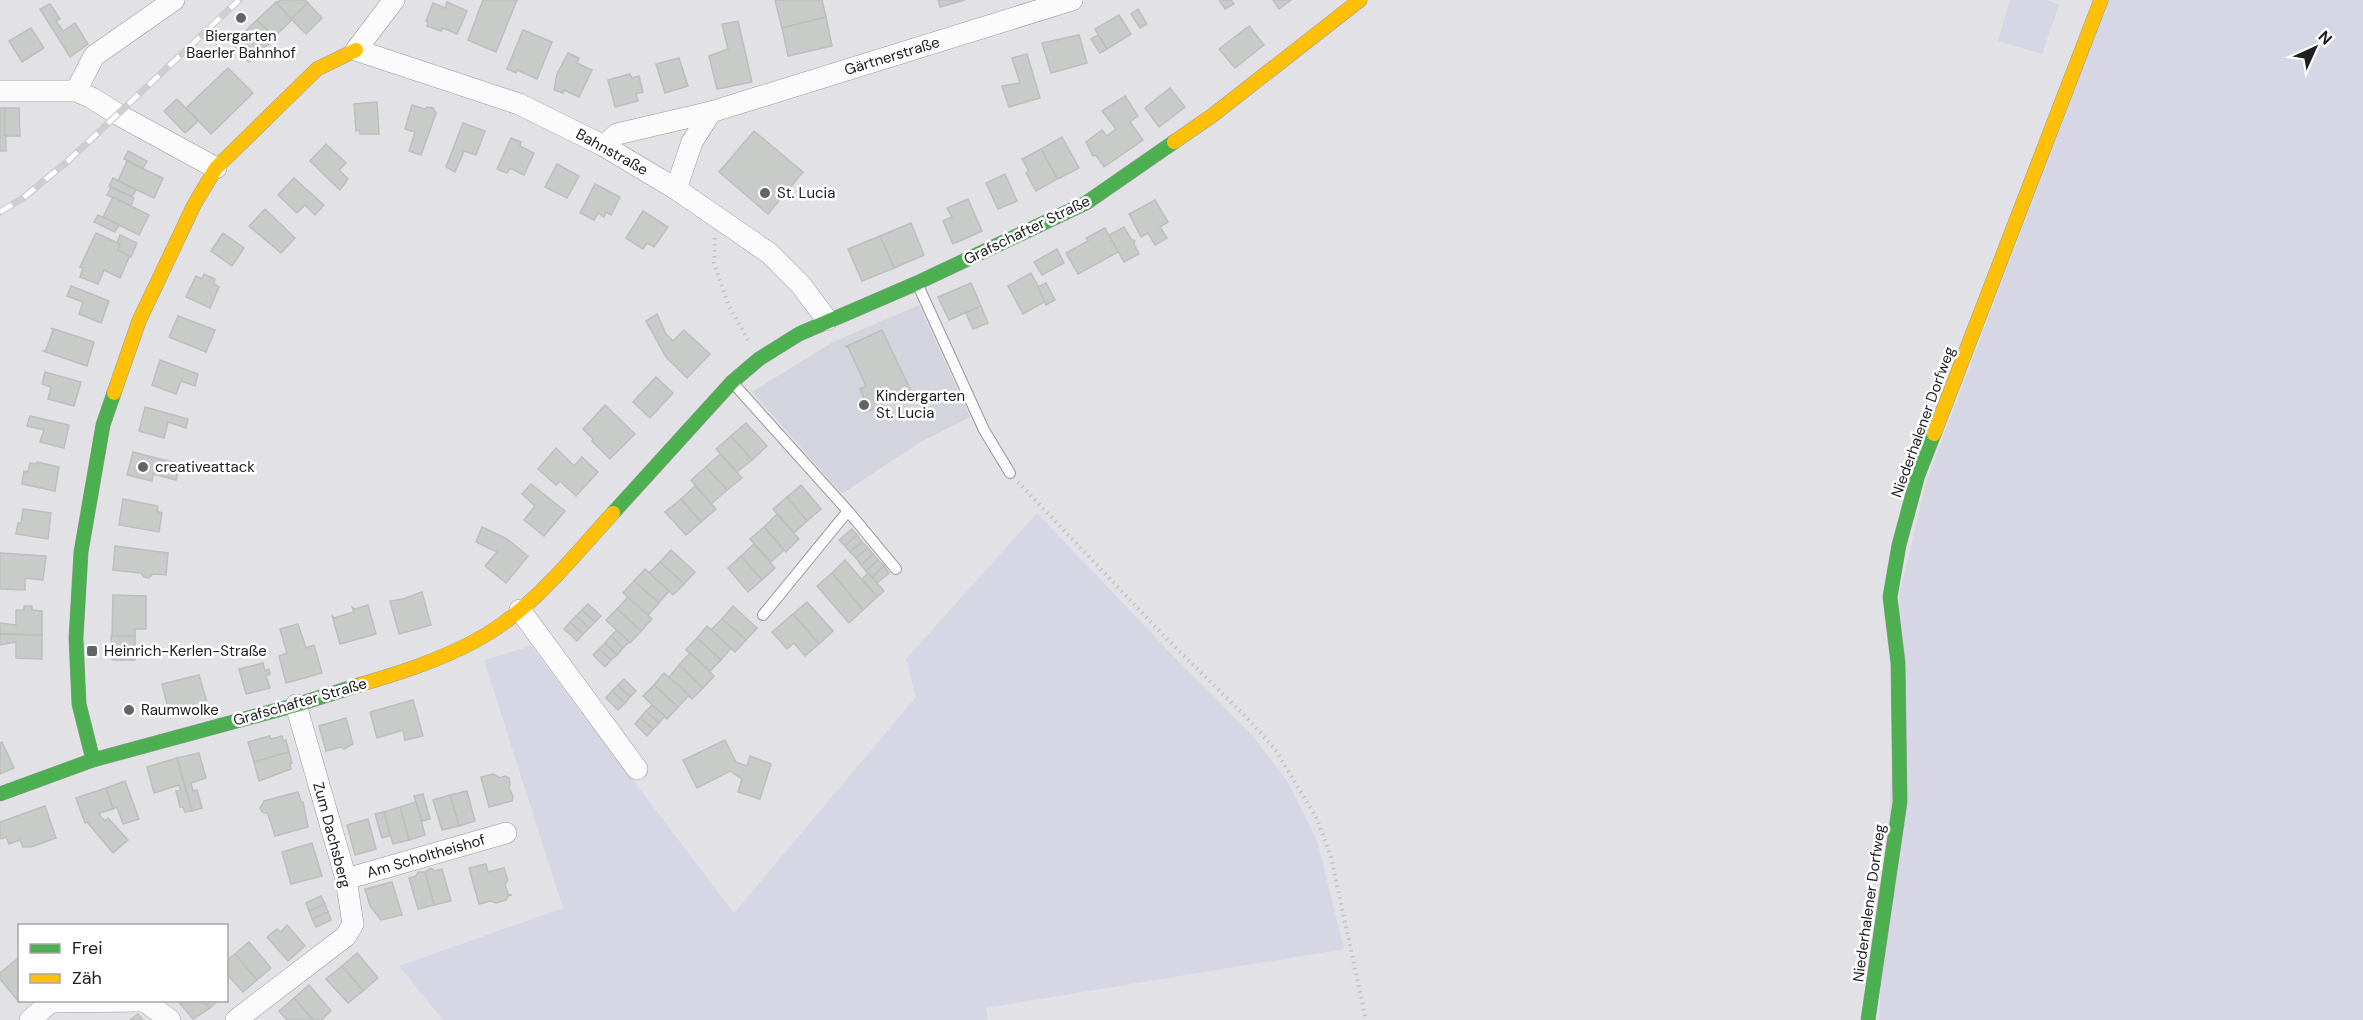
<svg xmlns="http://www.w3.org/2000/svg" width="2363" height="1020" font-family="'DM Sans',sans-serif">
<rect width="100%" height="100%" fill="#e2e2e6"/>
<!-- built -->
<path fill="#d4d4de" d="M919,305L970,417L919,443L842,494L752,392L833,342Z"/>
<!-- green -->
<g fill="#d6d6e5">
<path d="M2010,0H2047L2059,5L2042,54L1998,41Z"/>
<path d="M2109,0H2363V1020H1879L1900,592L1926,482Z"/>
<path d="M1037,513L1180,663L1252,735L1287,781L1317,840L1344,949L986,1008L988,1020H443L399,966L563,908L484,660L531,646L734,913L916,697L906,659Z"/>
</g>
<!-- building -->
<g fill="#c9cbc8" stroke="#bdbebe" stroke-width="1.5">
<path d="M280,0H305L308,3L291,19L276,3Z"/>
<path d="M483,0H517L496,52L468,40Z"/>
<path d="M775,0H822L826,17L782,28Z"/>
<path d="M938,0H965L940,7Z"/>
<path d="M1219,0H1231L1234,4L1225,9Z"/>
<path d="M1273,0H1291L1279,9Z"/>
<path d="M276,2L292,20L274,37L257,20Z"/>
<path d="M447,2L467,11L457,34L443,28L441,31L427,26L428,22L426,21L433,3L445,8Z"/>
<path d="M308,3L322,18L306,34L291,19Z"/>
<path d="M50,4L60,19L56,21L63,31L75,23L88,44L70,57L40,9Z"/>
<path d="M1138,9L1147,24L1140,28L1131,14Z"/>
<path d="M1119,15L1131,34L1107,49L1095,29Z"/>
<path d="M826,17L832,46L788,56L782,28Z"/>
<path d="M257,20L275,38L249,62L232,44Z"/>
<path d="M738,21L752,82L717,89L709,56L728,49L722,24Z"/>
<path d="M1249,26L1264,45L1235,68L1219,49Z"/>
<path d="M31,28L44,48L22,62L9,41Z"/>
<path d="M523,30L552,42L537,79L517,70L516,73L507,69Z"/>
<path d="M1079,35L1087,63L1051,73L1042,43Z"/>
<path d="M1098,35L1107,49L1100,53L1091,39Z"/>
<path d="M568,53L579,58L577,63L592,70L579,97L564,90L563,93L554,90L557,74Z"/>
<path d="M1027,54L1040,98L1009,107L1002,86L1020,83L1012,58Z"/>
<path d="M679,58L688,86L665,93L656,64Z"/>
<path d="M228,68L253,93L211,134L186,108Z"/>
<path d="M630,74L632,78L639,76L643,92L636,94L638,101L615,107L608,80Z"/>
<path d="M1170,88L1185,107L1159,127L1145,108Z"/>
<path d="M1125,96L1138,116L1130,122L1143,140L1104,167L1096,155L1093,156L1086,142L1102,130L1107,136L1116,129L1102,111Z"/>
<path d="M177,99L198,121L185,133L164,111Z"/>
<path d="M377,102L379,134H360L359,130L356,131L354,104Z"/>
<path d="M412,105L425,109L427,107L433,108L436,113L421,155L409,151L415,132L405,129Z"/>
<path d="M0,108H5L6,151H0Z"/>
<path d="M5,108H19L20,136H5Z"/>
<path d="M463,123L485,131L476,155L464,151L455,172L446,167Z"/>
<path d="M754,131L803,172L768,214L719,172Z"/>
<path d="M1062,137L1079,168L1058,179L1041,149Z"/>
<path d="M511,138L521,142L520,146L534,153L524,175L510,168L507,173L497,169Z"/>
<path d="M326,144L346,163L339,170L348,179L340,190L310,161Z"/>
<path d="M1041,149L1057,179L1036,191L1026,173L1029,171L1022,159Z"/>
<path d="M128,151L147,161L143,168L124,159Z"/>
<path d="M127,161L163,178L154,198L118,181Z"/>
<path d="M557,164L579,176L567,198L545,187Z"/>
<path d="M1005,174L1017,201L998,209L986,183Z"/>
<path d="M113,178L136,190L132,197L109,186Z"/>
<path d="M294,178L324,205L315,215L305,205L297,213L278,195Z"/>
<path d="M595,184L620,197L611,215L606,212L604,217L598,213L594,220L580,213Z"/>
<path d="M111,187L134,198L131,206L107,195Z"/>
<path d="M113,197L149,215L139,235L103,217Z"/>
<path d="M968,199L982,231L953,244L943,221L952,217L947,208Z"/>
<path d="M1155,200L1168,222L1160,227L1167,238L1155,245L1148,233L1141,237L1129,214Z"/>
<path d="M265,209L295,238L281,253L249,226Z"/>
<path d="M643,211L668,227L654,247L647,243L643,249L626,238Z"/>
<path d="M98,215L119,225L115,232L94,222Z"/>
<path d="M911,223L924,255L894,268L880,236Z"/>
<path d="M1124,227L1131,239L1135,241L1134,244L1139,254L1124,262L1109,235Z"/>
<path d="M1105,228L1118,252L1078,274L1066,253L1088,241L1086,238Z"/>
<path d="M96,233L120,244L118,250L130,255L120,278L104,270L98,284L80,277L83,268L80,267Z"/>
<path d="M223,233L244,248L232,266L211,251Z"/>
<path d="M120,235L137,243L131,257L118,250L120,244L117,243Z"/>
<path d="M880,236L894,268L862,281L848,249Z"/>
<path d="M1057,249L1064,263L1042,275L1034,262Z"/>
<path d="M1031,273L1046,301L1023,314L1008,286Z"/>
<path d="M204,274L215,279L214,284L219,287L210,308L186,297L196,276L202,279Z"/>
<path d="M971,283L981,306L949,320L938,297Z"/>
<path d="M1046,283L1055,300L1046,305L1038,287Z"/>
<path d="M71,286L109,301L101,323L79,314L83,302L67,296Z"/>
<path d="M981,306L988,323L973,329L966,313Z"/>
<path d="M657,314L666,334L673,341L684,330L710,354L687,378L666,357L646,321Z"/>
<path d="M178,316L215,330L206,352L169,337Z"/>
<path d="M51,328L94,342L87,366L43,351L46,350L53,330Z"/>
<path d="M882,330L911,391L867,412L869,409L860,389L866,386L848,347H845Z"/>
<path d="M160,360L198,374L195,386L181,381L176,394L152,385Z"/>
<path d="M45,372L81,382L74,406L48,399L51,387L42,384Z"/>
<path d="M656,377L673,393L650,418L633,402Z"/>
<path d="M605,405L635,434L610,459L592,441L593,439L583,429Z"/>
<path d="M145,407L188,419L186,428L168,422L164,438L139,431Z"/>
<path d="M30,416L69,425L64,448L40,442L44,430L27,426Z"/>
<path d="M746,423L767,446L752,460L731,436Z"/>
<path d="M731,436L752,460L737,472L716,449Z"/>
<path d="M556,448L574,466L582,457L598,472L576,496L560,481L556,485L538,469Z"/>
<path d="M133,452L180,464L176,480L153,474L152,481L127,475Z"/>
<path d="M720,454L742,478L727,490L706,467Z"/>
<path d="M37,462L59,467L55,491L22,484L24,471L28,472L30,463L36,464Z"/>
<path d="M706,467L727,490L711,504L691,480Z"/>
<path d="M531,484L565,511L544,536L524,520L535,506L522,494Z"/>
<path d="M801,485L821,509L807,521L787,497Z"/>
<path d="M695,486L716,509L701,522L681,499Z"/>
<path d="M787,497L807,521L794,533L773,509Z"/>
<path d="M123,499L158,506L157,511L162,513L159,532L119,525Z"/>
<path d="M681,499L701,522L686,535L665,512Z"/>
<path d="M23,509L51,513L48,539L16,534L18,523H21Z"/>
<path d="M777,514L799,539L786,552L764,527Z"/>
<path d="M482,527L507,539L528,556L506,583L485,566L497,552L476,542Z"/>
<path d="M764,527L784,550L771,562L750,539Z"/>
<path d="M852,529L857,535L845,546L839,540Z"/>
<path d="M857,535L862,542L850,552L845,546Z"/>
<path d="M862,542L868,548L856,558L850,552Z"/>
<path d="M754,544L775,568L762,580L741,556Z"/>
<path d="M115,546L168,553L166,575L153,574L149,578L144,577L141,573L113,570Z"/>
<path d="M868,548L873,554L861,565L856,558Z"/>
<path d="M671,550L695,572L684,584L660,562Z"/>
<path d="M0,553L46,556L43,580L25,578V590L0,589Z"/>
<path d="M873,554L878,560L866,571L861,565Z"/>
<path d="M741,556L762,580L748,592L728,568Z"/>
<path d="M845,560L877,597L863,610L832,573Z"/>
<path d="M878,560L884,566L872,577L866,571Z"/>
<path d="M660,562L684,584L673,595L649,573Z"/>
<path d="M884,566L889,573L877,583L872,577Z"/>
<path d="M645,569L669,591L659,603L634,581Z"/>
<path d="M832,573L863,610L849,623L817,586Z"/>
<path d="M868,573L884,591L877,597L862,579Z"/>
<path d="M634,581L659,603L648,615L623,593Z"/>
<path d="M422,592L431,625L399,634L390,601L403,599Z"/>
<path d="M113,595L146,596V629H135V636H112Z"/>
<path d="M628,597L652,619L641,631L617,609Z"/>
<path d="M807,602L833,631L819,644L793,614Z"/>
<path d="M588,604L601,616L595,622L582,610Z"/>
<path d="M368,605L376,634L340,644L332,615L334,618L354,612L352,607L355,609Z"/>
<path d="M24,606H32V610L42,611V635L0,634V623L16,625V610H24Z"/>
<path d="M733,606L757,628L746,640L722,619Z"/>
<path d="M617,609L641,631L630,643L606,620Z"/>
<path d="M582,610L595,622L589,628L576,616Z"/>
<path d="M793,614L819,644L805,656L794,643L787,649L772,632Z"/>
<path d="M576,616L589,628L583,634L570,622Z"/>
<path d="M722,619L746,640L735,652L711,630Z"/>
<path d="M570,622L583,634L577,641L564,629Z"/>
<path d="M298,624L306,648L314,645L322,673L286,683L279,656L287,653L280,629Z"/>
<path d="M707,626L731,648L721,660L697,638Z"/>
<path d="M617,630L629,642L623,648L611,636Z"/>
<path d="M0,634L42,635V659L16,658V642L0,645Z"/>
<path d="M111,636H135V660H112Z"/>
<path d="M611,636L623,648L617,655L605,643Z"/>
<path d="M697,638L721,660L710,671L686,650Z"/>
<path d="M605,643L617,655L611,660L599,649Z"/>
<path d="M599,649L611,660L605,667L593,655Z"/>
<path d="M690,653L714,676L703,688L679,665Z"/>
<path d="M263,663L265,671L269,669L270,674L266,676L270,688L246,694L239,669Z"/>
<path d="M679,665L703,688L692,699L669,677Z"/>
<path d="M664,673L689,695L678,707L654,685Z"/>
<path d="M199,675L208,706L170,716L162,684Z"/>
<path d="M624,679L636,691L630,697L618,685Z"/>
<path d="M618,685L630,697L625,703L612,691Z"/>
<path d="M654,685L678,707L667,719L643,696Z"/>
<path d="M612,691L625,703L618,710L606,698Z"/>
<path d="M413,700L423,736L405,740L403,730L377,738L370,712Z"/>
<path d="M652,705L665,716L659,723L646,711Z"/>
<path d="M646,711L659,723L653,729L640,718Z"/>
<path d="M346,718L353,744L344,749L341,747L326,751L319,726Z"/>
<path d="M640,718L653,729L647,736L635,724Z"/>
<path d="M270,736L271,739L282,736L283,741L286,740L289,752L254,762L248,742Z"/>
<path d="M725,740L736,762L747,766L750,756L771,764L760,799L738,792L742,779L730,771L697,788L683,760Z"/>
<path d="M2,742L14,768L0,774V743Z"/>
<path d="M289,752L292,763L290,764L291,769L259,781L254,762Z"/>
<path d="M199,753L206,778L191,783L193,791L197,790L202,808L192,811L177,758Z"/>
<path d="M177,758L192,811L185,812L183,807H180L176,791L181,790L179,785L154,793L147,767Z"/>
<path d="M493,774L500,778L505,776L509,778L510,784L509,788L513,796L512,801L489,807L481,777Z"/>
<path d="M125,781L139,819L123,824L117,807L113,809L106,788Z"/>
<path d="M106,788L113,809L99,813L101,817L105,821L108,818L128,840L113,853L87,822L85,823L76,798Z"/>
<path d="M467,791L475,821L459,826L450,795Z"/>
<path d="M298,792L301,802H303L308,827L275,836L268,814L262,812L260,808L263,803L264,801Z"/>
<path d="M423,794L430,819L422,821L414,796Z"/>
<path d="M450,795L459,826L442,830L433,800Z"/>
<path d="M416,802L425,835L409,840L400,807Z"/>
<path d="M45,806L56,838L31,847H23L20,840L9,844L6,837L1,839L0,837V822Z"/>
<path d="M400,807L409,840L393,844L384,812Z"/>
<path d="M384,812L390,836L382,838L375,814Z"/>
<path d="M368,819L376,849L355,855L347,825Z"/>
<path d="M312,843L322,876L291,884L282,852Z"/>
<path d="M486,864L488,872L504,868L508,880L505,884L508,894L512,895L508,896L506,900L496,903L491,901L479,904L469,868Z"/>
<path d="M431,868L435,871L442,869L451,901L434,905L425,872Z"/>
<path d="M418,872H425L434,905L418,909L409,878L416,876Z"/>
<path d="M392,882L402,915L381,920L370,906L365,889Z"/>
<path d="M321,896L325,904L309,911L306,903Z"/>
<path d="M325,904L328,912L312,919L309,911Z"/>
<path d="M328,912L331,920L316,927L312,919Z"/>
<path d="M287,925L305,946L288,961L267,937L277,929L281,932Z"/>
<path d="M249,942L271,968L257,980L235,954Z"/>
<path d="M357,953L378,978L363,991L342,966Z"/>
<path d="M235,954L257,980L243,992L226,973V961Z"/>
<path d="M17,959L20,963L19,1002L0,979V973Z"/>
<path d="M342,966L363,991L348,1003L326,979Z"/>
<path d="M309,985L331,1011L321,1020H313L294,998Z"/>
<path d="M294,998L313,1020H287L279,1011Z"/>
<path d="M177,1000H203L210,1008L193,1019Z"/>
<path d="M203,1000H219L210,1008Z"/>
<path d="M138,1014L143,1020H130Z"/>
</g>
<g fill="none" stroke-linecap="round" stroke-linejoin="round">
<defs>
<g id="lane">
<path d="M917,283L984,430L1010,473"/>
<path d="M732,382L848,511L896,569"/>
<path d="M763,615L848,511"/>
</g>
<g id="street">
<path d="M394,0L356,50L519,104L604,146L676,189L769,253L801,285L827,320"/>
<path d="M0,91H76L92,98L119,115L216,168"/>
<path d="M76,91L94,56L174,0"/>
<path d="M604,146L617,134L711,112L1072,0"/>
<path d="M676,189L692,142L711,112"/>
<path d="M520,610L637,769"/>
<path d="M346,879L506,833"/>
<path d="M143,1000L170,1020"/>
<path d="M51,1002L144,1001"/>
<path d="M30,1020L53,1000"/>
<path d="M236,1020L346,936L353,924L346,879L296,705"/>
</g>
<g id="fast">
<path d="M613,513L732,382L759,359L799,334L917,283L1086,203L1174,142"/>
<path d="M93,760L79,704L76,638L81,552L103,425L114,393"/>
<path d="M0,794L93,760L296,705L359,685"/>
<path d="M1868,1020L1900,802L1898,663L1890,597L1899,545L1918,475L1934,434"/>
</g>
<g id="slow">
<path d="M1174,142L1213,115L1360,0"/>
<path d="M114,393L139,321L194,205L216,168L317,69L356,50"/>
<path d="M1934,434L2101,0"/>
<path d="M359,685C399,673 438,661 475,641C530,612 571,559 613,513"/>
</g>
</defs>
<!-- lane casing -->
<use href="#lane" stroke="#99999c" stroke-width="12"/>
<!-- street casing -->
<use href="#street" stroke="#99999c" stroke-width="22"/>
<!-- fast casing -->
<use href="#fast" stroke="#99999c" stroke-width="15"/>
<!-- slow casing -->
<use href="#slow" stroke="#99999c" stroke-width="15"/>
<!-- path -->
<g stroke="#c3c3c3" stroke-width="4" stroke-dasharray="1.5 4.5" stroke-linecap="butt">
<path d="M715,238L714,263L728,304L748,340"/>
<path d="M1018,482L1167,639L1246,717L1275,749L1317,819L1331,857L1366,1020"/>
</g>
<!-- lane -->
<use href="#lane" stroke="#fbfbfb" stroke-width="10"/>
<!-- street -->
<use href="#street" stroke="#fbfbfb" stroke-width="21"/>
<!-- fast -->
<use href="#fast" stroke="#4caf50" stroke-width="14"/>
<!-- slow -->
<use href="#slow" stroke="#ffc107" stroke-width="14"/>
<defs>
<path id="rail" d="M0,212L23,198L68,161L239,0"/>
</defs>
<!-- rail casing -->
<use href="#rail" stroke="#cececf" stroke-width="7"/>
<!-- rail -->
<use href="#rail" stroke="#fff" stroke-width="4.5" stroke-dasharray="14" stroke-linecap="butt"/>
</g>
<!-- markers -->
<g fill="#646467" stroke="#fff" stroke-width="2">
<circle cx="241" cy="18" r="6"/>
<circle cx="765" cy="193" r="6"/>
<circle cx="864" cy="405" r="6"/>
<circle cx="143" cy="467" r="6"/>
<rect x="86" y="645" width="12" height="12" rx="3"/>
<circle cx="129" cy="710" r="6"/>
</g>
<g text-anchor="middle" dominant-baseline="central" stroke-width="5" stroke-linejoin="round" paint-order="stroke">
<!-- poi labels -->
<g font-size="15" fill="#202023" stroke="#fff" text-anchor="start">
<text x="241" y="36" text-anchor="middle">Biergarten<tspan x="241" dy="17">Baerler Bahnhof</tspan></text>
<text x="777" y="193">St. Lucia</text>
<text x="876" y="396">Kindergarten<tspan x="876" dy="17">St. Lucia</tspan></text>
<text x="155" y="467">creativeattack</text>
<text x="104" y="651">Heinrich-Kerlen-Straße</text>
<text x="141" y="710">Raumwolke</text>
</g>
<!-- street labels -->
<g font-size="15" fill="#202023" stroke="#fff">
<text transform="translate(892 56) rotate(-17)">Gärtnerstraße</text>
<text transform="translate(612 152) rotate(29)">Bahnstraße</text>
<text transform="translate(1027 230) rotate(-26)">Grafschafter Straße</text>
<text transform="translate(1923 422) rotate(-70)">Niederhalener Dorfweg</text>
<text transform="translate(300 702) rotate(-16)">Grafschafter Straße</text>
<text transform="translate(332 835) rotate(75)">Zum Dachsberg</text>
<text transform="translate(426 856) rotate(-16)">Am Scholtheishof</text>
<text transform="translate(1869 903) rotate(-82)">Niederhalener Dorfweg</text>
</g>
</g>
<!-- legend -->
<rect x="18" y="924" width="210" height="78" fill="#ffffff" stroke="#a6a6a7" stroke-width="1.5"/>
<rect x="30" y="944" width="30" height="9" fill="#4caf50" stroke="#a6a6a7" stroke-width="1.5"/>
<text x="72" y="954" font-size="18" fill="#202023">Frei</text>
<rect x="30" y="974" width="30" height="9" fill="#ffc107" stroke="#a6a6a7" stroke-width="1.5"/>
<text x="72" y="984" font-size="18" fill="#202023">Zäh</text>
<!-- north arrow -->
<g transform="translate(2315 48) rotate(45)" stroke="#ffffff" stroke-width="4.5" paint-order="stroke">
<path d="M0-4.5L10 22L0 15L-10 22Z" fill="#202023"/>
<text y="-9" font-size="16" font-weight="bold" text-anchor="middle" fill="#202023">N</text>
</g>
</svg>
